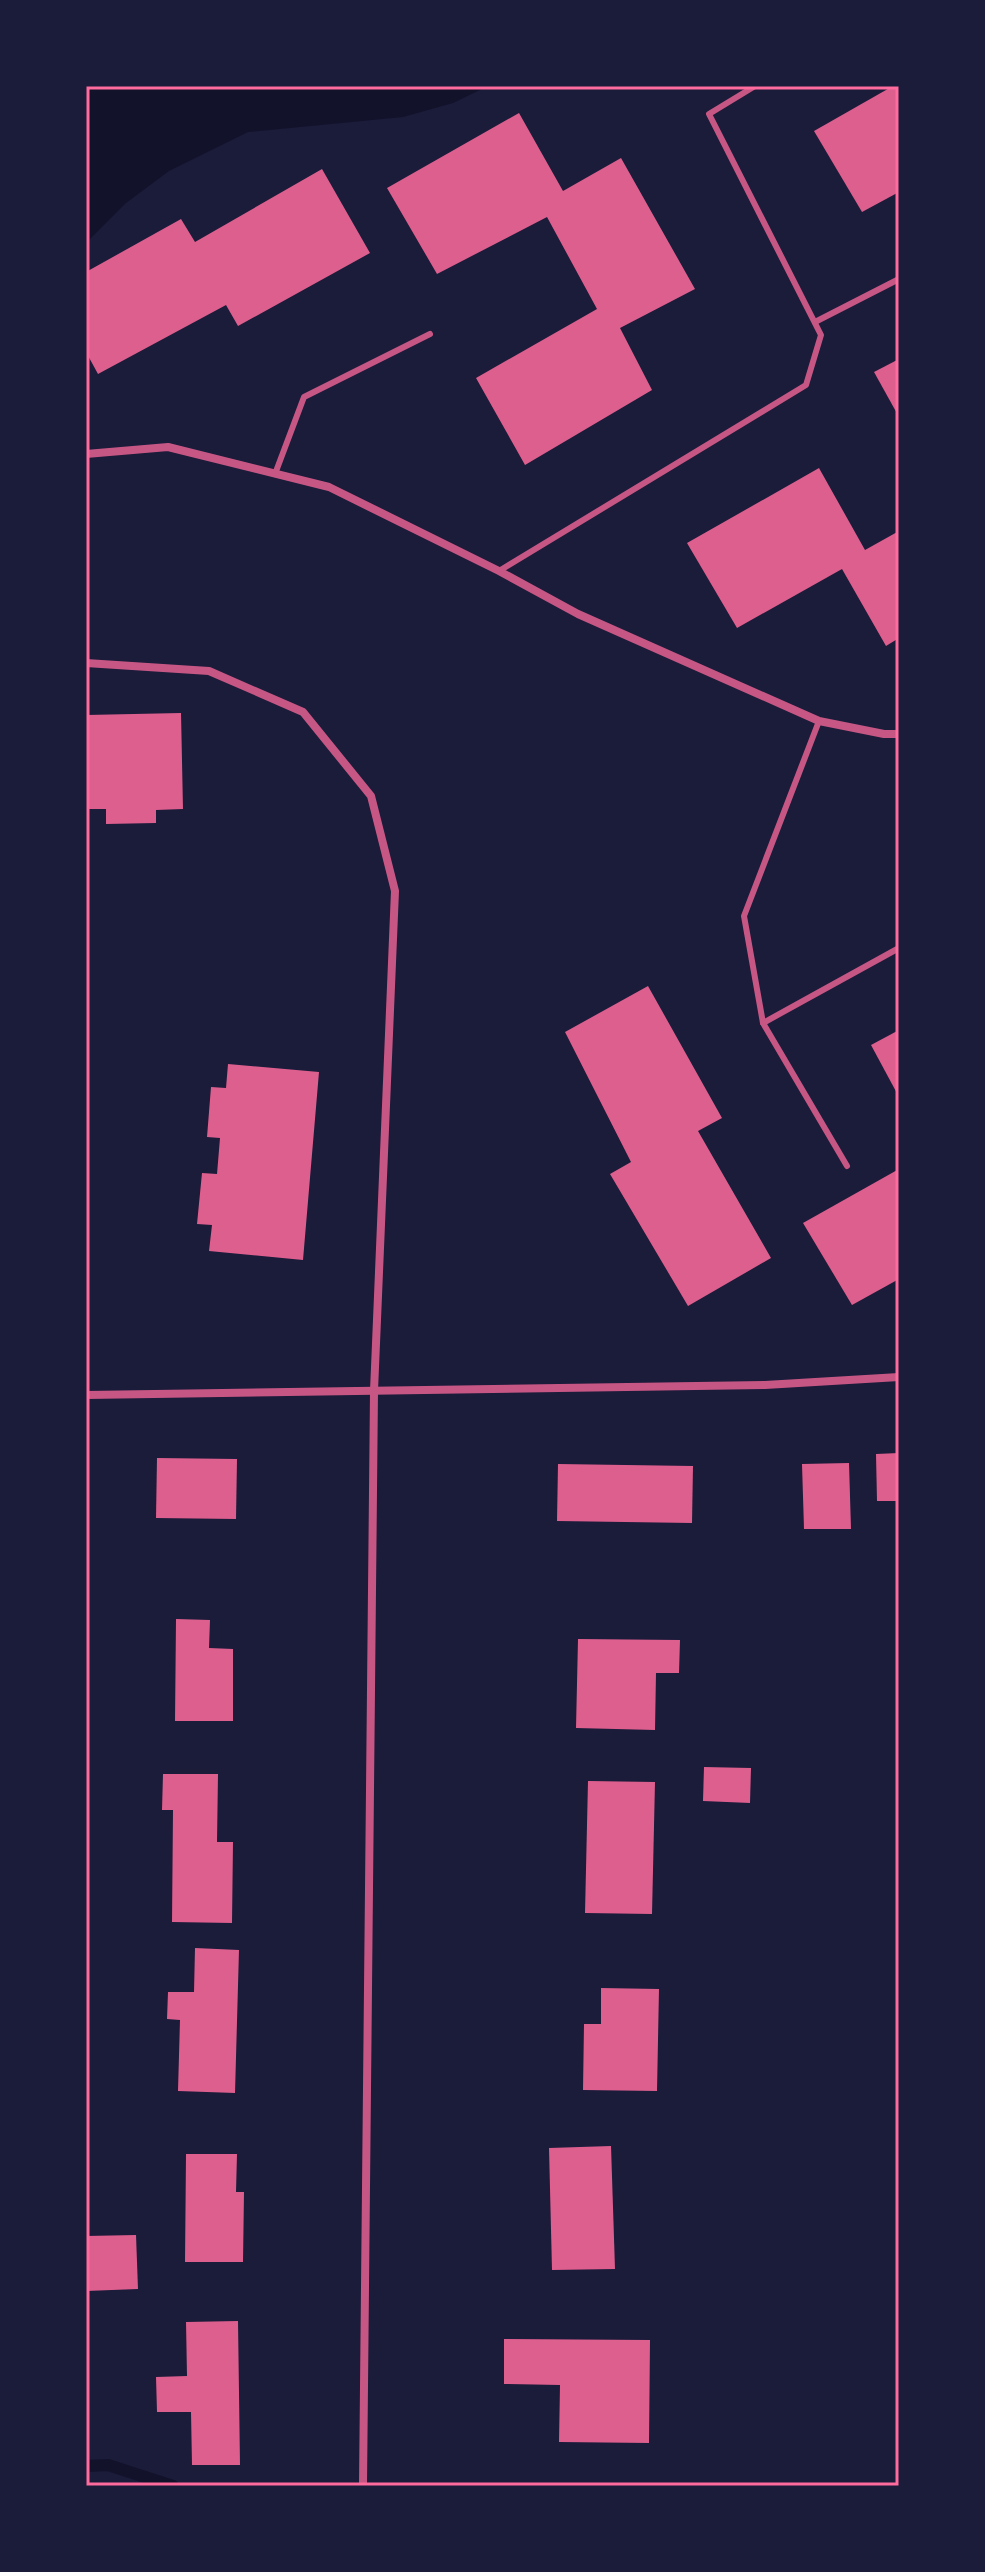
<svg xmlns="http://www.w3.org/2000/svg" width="985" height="2572" font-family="'Fira Sans',sans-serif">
<rect width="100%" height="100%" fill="#1b1b3a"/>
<!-- water -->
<path fill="#12122b" d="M86,86H481L482,89L453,103L403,117L248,132L169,171L126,203L86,243Z"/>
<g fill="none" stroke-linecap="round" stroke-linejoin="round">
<!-- stream -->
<path stroke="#12122b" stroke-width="12" d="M86,2466L108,2465L173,2486"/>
</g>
<!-- building -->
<g fill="#dd5f8e">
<path d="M893,86H899V192L862,212L814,131Z"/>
<path d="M519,113L563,191L621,158L695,289L620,328L652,390L525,465L476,378L597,309L547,217L437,274L387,188Z"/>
<path d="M322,169L370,253L238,326L226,305L98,374L86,352V272L181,219L195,242Z"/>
<path d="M899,359V417L874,372Z"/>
<path d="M819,468L865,550L899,531V638L886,646L842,569L737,628L687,543Z"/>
<path d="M181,713L183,809L156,810V823L106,824V809H86V715Z"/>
<path d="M648,986L722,1118L698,1131L771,1258L688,1306L610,1174L631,1162L565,1032Z"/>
<path d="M899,1030V1097L871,1045Z"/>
<path d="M228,1064L319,1072L303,1260L209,1251L212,1225L197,1224L202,1173L217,1174L220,1138L207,1137L211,1087L226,1088Z"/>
<path d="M899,1169V1279L852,1305L803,1223Z"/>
<path d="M899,1453V1501H877L876,1454Z"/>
<path d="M157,1458L237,1459L236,1519L156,1518Z"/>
<path d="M849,1463L851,1529H804L802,1464Z"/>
<path d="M558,1464L693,1466L692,1523L557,1521Z"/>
<path d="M176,1619L210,1620L209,1648L233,1649V1721H175Z"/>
<path d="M578,1639L680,1640L679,1673H656L655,1730L576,1728Z"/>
<path d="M704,1767L751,1768L750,1803L703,1801Z"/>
<path d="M163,1774H218L217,1842H233L232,1923L172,1922L173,1810H162Z"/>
<path d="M588,1781L655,1782L652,1914L585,1913Z"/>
<path d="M195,1948L239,1950L235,2093L178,2091L180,2020L167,2019L168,1992H194Z"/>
<path d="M601,1988L659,1989L657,2091L583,2090L584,2024H601Z"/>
<path d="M611,2146L615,2269L552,2270L549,2148Z"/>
<path d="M186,2154H237L236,2192H244L243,2262H185Z"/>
<path d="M136,2235L138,2289L86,2291V2236Z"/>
<path d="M238,2321L240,2465H192L191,2412H157L156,2377L187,2376L186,2322Z"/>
<path d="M504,2339L650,2340L649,2443L559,2442L560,2385L504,2384Z"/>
</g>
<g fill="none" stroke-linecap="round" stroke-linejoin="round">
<!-- service -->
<g stroke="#c65784" stroke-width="6">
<path d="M815,322L899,279"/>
<path d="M275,474L304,397L430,334"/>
<path d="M499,571L806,385L821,335L709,114L755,86"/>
<path d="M819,721L744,916L763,1023L847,1166"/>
<path d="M763,1023L899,948"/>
</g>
<!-- minor -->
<g stroke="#c65784" stroke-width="8">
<path d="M86,454L168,447L329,487L499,571L578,614L819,721L884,734H899"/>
<path d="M86,663L209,671L303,712L371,796L395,891L374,1391L363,2486"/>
<path d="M86,1395L765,1385L899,1377"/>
</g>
</g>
<!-- border -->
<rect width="985" height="2572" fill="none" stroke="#1b1b3a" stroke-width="176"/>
<rect x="88" y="88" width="809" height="2396" fill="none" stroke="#ff6b9d" stroke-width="3"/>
</svg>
